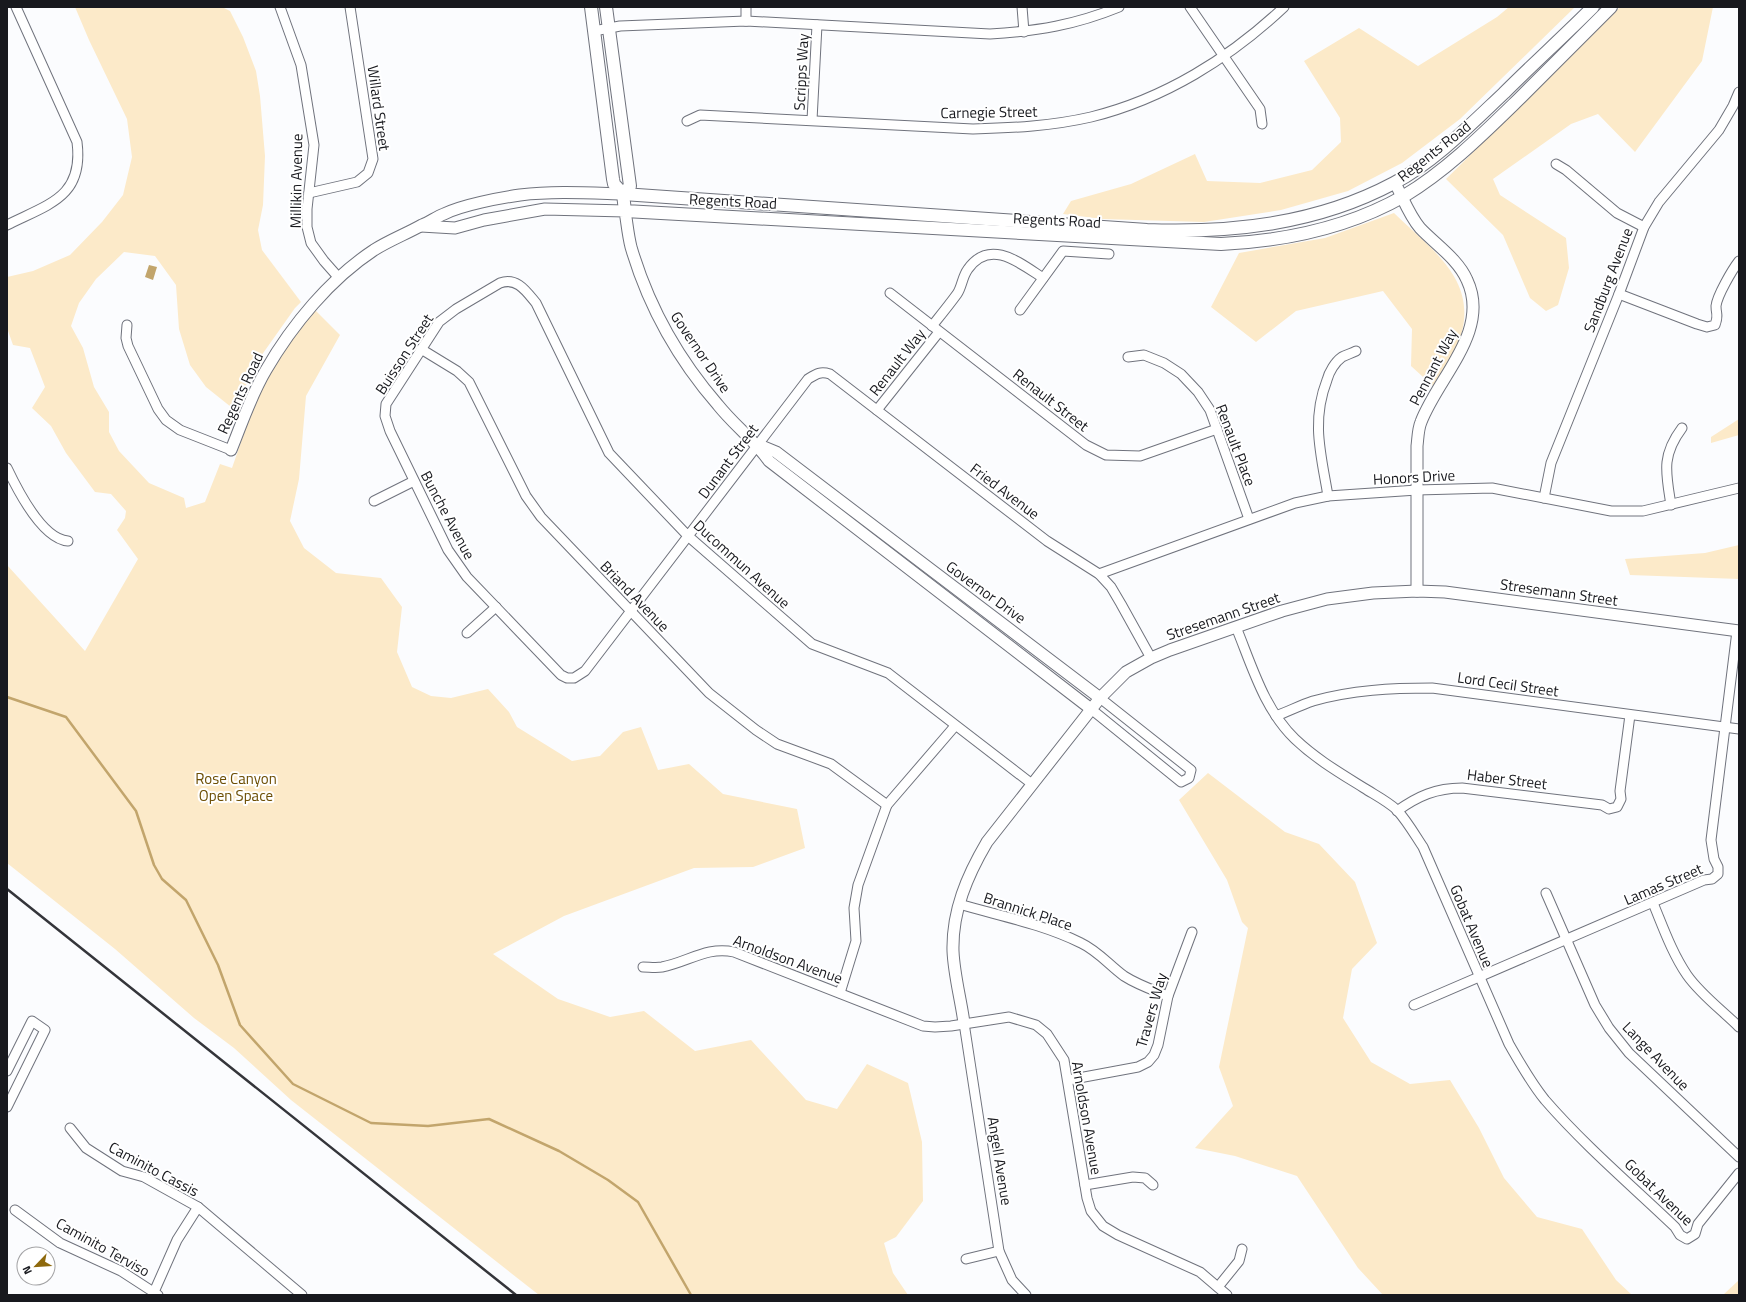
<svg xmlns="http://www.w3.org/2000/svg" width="1746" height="1302" font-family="'Titillium Web',sans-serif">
<rect width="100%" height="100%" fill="#fbfcfe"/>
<!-- green -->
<g fill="#fceac9">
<path d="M75,7H222L230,11L243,37L256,71L260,96L265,156L263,205L258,230L262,250L301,302L295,308L254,366L236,411L206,387L190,365L179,329L176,285L155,256L124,252L96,279L79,303L71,326L83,348L94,387L109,412V432L119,451L149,483L184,498L186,508L205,502L220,464L232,468L256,399L275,363L314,309L340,335L306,396L299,479L290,521L304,548L336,573L381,578L402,607L397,652L412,687L431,696L451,698L488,689L509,712L517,727L572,761L600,756L623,732L641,727L658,770L689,764L723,794L797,809L805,848L753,867L694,868L564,916L493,954L558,999L610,1017L644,1011L695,1051L751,1040L806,1100L837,1109L867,1064L908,1083L922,1142L923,1201L896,1237L884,1243L893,1273L908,1295H539L291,1100L234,1048L194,1018L115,949L7,863V565L85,651L138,559L117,530L125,518L126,511L111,494L95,492L66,453L51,426L32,408L45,387L30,348L13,345L7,328V277L33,271L70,255L102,222L123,195L132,157L127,119L89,40Z"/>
<path d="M1509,7H1575L1460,119L1402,163L1348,191L1281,210L1204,222L1102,219L1063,214L1071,201L1131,184L1195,154L1207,181L1260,183L1312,170L1341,142L1340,118L1304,61L1359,28L1418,66L1497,17Z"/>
<path d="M1620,7H1713L1702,61L1635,152L1598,114L1571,124L1493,179L1500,195L1566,238L1569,268L1558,305L1546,311L1530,298L1503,235L1446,179Z"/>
<path d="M1394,213C1435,253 1483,283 1457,347C1451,361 1441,374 1433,386L1411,366L1412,329L1383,291L1296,311L1256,342L1211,307L1239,253L1325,238Z"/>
<path d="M1739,419V435L1711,443V437Z"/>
<path d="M1739,545V579L1630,575L1625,559L1705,553Z"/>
<path d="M1208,773L1285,832L1319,844L1355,882L1377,943L1352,969L1343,1018L1371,1062L1410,1084L1450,1080L1479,1128L1504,1178L1537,1217L1582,1229L1616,1280L1632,1295H1383L1358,1268L1297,1176L1235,1156L1195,1148L1233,1106L1219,1067L1248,928L1242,922L1227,880L1179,800Z"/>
<path d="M1739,1280V1295H1723Z"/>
</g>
<!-- water -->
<path fill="#c2a56c" d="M149,265L157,267L153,280L145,277Z"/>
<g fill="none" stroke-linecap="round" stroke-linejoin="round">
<!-- stream -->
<path stroke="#c2a56c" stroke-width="2.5" d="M7,697L66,717L136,811L154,865L162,879L186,900L218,965L240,1025L293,1084L371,1123L428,1126L489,1119L559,1151L608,1180L638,1202L691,1295"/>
<defs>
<g id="minor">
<path d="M280,7L301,65L314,145L307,209V227L311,243L324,261L339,278"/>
<path d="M1022,7L1024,32"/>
<path d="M1190,7L1260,109L1262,124"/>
<path d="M746,21V7"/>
<path d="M594,31L620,26L746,21L990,34C1038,31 1075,25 1119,7"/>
<path d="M812,120L817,25"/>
<path d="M687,121L700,115L973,129C1013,128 1052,126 1091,117C1164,99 1230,58 1284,7"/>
<path d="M1556,164L1566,170L1617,213L1644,227"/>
<path d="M309,193L357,182L368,173L373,159L350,7"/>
<path d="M7,225C49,204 84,197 77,142L16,7"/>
<path d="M890,293L1086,445L1106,455L1140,456L1217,429"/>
<path d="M1619,294L1697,324L1707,327L1715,325C1719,315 1716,315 1716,306C1717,296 1732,270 1739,261"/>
<path d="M1020,310L1063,251L1109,254"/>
<path d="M127,325L126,338L128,346L158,409L166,420L180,430L231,450"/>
<path d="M932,326C940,316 949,305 957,294C962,287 962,277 968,269C990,238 1020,263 1043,278"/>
<path d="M421,349L457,371L469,382L526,496L541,517L709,693L756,730L777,744L831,764L887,805"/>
<path d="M1128,357L1144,355L1164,363L1181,374L1198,392L1210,410L1249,519"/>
<path d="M877,410L939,332"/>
<path d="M7,468C17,489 42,539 68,541"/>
<path d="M1328,496C1321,454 1311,421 1327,380C1329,372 1335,362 1342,357C1346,355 1352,353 1356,351"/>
<path d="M1544,498L1551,463L1619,294L1644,227L1659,202L1719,130L1733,106L1739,92"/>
<path d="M374,501L414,481"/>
<path d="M1671,505C1666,473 1661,456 1682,428"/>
<path d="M1099,574L1295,503L1328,496L1417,490L1492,488L1611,511H1643L1739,488"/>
<path d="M1236,627C1252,666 1264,709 1295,739C1316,759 1340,773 1364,788C1375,795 1387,801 1397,810C1407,821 1415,835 1423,847L1509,1044C1520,1063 1531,1083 1545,1100C1585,1146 1631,1185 1675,1227L1680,1235L1687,1239L1695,1234L1698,1224L1739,1173"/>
<path d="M467,633L496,607"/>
<path d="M1091,709L1181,782L1189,778L1191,770L1100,698"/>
<path d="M1276,716C1289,711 1301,705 1313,701C1352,690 1392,688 1432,688L1739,729"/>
<path d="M1032,784L888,673L812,644L688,536L609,453L536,303C526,291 517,277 500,283L456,309L439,322L386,404L385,416L390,431L448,550L467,577L561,675L567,678H574L585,671L808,379C816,374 820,371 830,374L1047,541L1099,574L1111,587L1121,604L1151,658"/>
<path d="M1397,811C1418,796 1436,788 1462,788L1602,805L1609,809L1617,807L1621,799L1620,791L1630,715"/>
<path d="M1546,893L1595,1005L1609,1028L1629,1053L1739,1157"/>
<path d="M1653,903C1663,927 1672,953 1687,975C1701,995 1722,1010 1739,1027"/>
<path d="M959,904C1000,916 1043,924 1081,943C1098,951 1109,965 1124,976C1138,985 1153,990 1168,996"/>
<path d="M643,967C649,967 656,968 662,967C688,962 707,946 734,952L923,1026L935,1027L951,1026L1009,1017L1036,1025L1047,1034L1064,1060L1087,1198L1091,1211L1103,1226L1118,1235L1200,1272L1227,1295"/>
<path d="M840,993L856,941L854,908L858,885L887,805L955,726"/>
<path d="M1414,1005L1704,880L1712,879L1718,874V867L1714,859L1711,840L1737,631"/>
<path d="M964,1023L999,1251L1012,1280L1026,1295"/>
<path d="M7,1071L32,1021L45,1030L7,1107"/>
<path d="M1068,1080L1138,1067L1148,1062L1154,1055L1158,1045L1168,996L1192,932"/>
<path d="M70,1128L86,1148L122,1171L144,1177L198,1207L302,1295"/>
<path d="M1085,1185L1133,1177L1145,1178L1153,1185"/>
<path d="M15,1210L60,1243L121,1271L158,1295"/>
<path d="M966,1259L999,1251"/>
<path d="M1218,1287L1239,1261L1242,1249"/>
<path d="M154,1292L177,1240L198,1207"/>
</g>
<g id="tertiary">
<path d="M1395,183C1403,198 1409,215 1420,228C1435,244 1458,259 1467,280C1491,331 1438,377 1421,422C1418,429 1418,438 1417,446V591"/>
<path d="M421,226L455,228L484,220L545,209L625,211C627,223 628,235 631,247C648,305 678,359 718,405C734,425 754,440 769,461L1091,709"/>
<path d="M759,445L776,452L1100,698"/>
<path d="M231,450C242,423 251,395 266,370C292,325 330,279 374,250C390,240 406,234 422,225C430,222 436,217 444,214C462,205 499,198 520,195C554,191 588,193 623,194"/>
<path d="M964,1023C961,1000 954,975 953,951C952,911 967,876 987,842L1100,698L1126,672L1151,658L1170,650L1282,611L1327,599L1373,593L1417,591L1445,592L1739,631"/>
</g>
<g id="secondary">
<path d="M591,7L613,179L614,184L623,194L625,211L1221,244C1285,241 1348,228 1404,196C1447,170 1483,134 1519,99C1550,68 1580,38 1611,7"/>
<path d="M606,7L630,186L623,194"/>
<path d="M623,194L1147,230C1233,233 1317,224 1394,183C1434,162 1471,124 1504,93C1533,64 1564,36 1593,7"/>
</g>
</defs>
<!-- minor casing -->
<use href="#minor" stroke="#70737d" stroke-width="11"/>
<!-- tertiary casing -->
<use href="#tertiary" stroke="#70737d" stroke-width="13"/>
<!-- secondary casing -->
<use href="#secondary" stroke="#70737d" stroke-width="14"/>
<!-- minor -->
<use href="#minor" stroke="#fff" stroke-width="9"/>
<!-- tertiary -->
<use href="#tertiary" stroke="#fff" stroke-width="11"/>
<!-- secondary -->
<use href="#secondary" stroke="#fff" stroke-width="12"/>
<!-- rail -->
<path stroke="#34353a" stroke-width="2.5" d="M7,889L516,1295"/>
</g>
<g text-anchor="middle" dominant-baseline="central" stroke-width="4" stroke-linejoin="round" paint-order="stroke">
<!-- street labels -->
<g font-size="15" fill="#18191e" stroke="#fff">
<text transform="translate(801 72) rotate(-87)">Scripps Way</text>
<text transform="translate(379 108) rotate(82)">Willard Street</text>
<text transform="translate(989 112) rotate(-1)">Carnegie Street</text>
<text transform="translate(1434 151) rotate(-38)">Regents Road</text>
<text transform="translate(296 181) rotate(-89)">Millikin Avenue</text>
<text transform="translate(733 201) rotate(3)">Regents Road</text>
<text transform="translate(1057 220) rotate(3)">Regents Road</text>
<text transform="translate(1608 280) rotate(-69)">Sandburg Avenue</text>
<text transform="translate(701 352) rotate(56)">Governor Drive</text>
<text transform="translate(404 354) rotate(-57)">Buisson Street</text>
<text transform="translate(897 362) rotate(-52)">Renault Way</text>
<text transform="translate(1433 367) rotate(-62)">Pennant Way</text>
<text transform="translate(240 393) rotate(-65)">Regents Road</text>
<text transform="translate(1051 400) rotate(38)">Renault Street</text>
<text transform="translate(1236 445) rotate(69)">Renault Place</text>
<text transform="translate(728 461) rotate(-53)">Dunant Street</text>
<text transform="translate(1414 477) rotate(-3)">Honors Drive</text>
<text transform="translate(1005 491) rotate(37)">Fried Avenue</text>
<text transform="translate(448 515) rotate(62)">Bunche Avenue</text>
<text transform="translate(742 564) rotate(42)">Ducommun Avenue</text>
<text transform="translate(986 592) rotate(36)">Governor Drive</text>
<text transform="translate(1559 592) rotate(8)">Stresemann Street</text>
<text transform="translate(635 596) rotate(46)">Briand Avenue</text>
<text transform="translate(1223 616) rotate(-19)">Stresemann Street</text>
<text transform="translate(1508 684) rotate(8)">Lord Cecil Street</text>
<text transform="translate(1507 779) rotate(7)">Haber Street</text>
<text transform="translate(1663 884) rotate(-23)">Lamas Street</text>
<text transform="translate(1028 911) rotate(18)">Brannick Place</text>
<text transform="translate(1472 926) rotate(67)">Gobat Avenue</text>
<text transform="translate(788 959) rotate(20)">Arnoldson Avenue</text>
<text transform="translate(1151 1010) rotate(-74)">Travers Way</text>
<text transform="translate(1656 1056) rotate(46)">Lange Avenue</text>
<text transform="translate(1087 1118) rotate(80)">Arnoldson Avenue</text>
<text transform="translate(1000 1161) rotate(81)">Angell Avenue</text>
<text transform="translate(154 1169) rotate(28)">Caminito Cassis</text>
<text transform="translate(1659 1192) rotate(44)">Gobat Avenue</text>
<text transform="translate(103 1247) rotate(29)">Caminito Terviso</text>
</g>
<!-- park labels -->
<g font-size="15" fill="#6c4e04" stroke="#fff">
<text x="236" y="778">Rose Canyon<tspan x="236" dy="17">Open Space</tspan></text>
</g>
</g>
<!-- border -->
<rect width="1746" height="1302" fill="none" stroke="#18191e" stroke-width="16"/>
<!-- north arrow -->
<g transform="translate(36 1266) rotate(245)"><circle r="19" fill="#ffffff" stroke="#a3a3a5"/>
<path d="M0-3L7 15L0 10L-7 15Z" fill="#8e690d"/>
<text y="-6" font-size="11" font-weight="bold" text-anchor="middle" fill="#18191e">N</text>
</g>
</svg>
